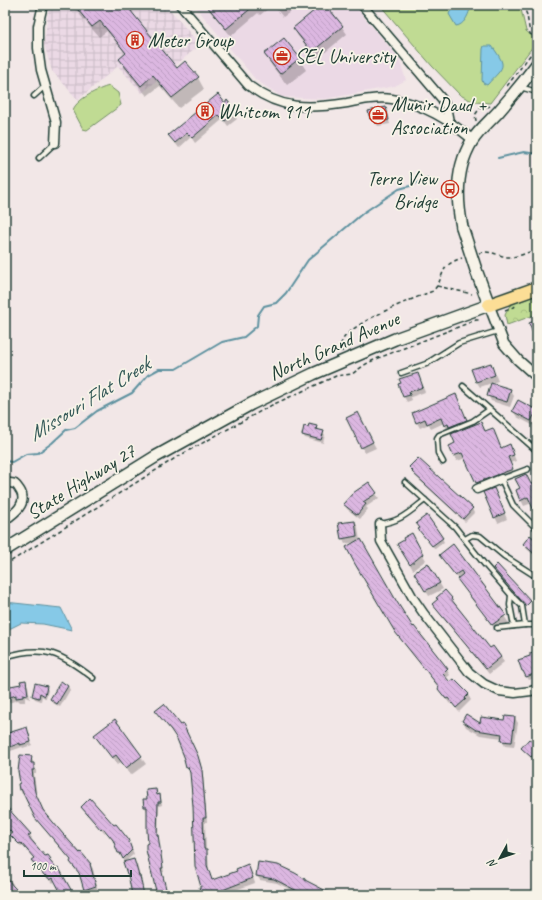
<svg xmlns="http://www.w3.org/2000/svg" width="542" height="900" font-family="Caveat,sans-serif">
<defs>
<pattern id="industrial-grid" width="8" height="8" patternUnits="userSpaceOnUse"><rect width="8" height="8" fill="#ebd9e5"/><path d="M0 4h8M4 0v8" fill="none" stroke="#c9bbc5"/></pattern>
<pattern id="park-crowns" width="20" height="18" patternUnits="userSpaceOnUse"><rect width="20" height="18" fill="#c0db93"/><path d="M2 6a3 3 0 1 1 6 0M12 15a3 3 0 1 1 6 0" fill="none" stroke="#a5bd7f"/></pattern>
<pattern id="building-back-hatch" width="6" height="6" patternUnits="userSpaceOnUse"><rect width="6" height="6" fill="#dcb7e1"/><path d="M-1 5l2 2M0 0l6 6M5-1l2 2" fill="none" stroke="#bc9ec2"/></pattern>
</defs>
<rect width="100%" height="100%" fill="#f2e7e7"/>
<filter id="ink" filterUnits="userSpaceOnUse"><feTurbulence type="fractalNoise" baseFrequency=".025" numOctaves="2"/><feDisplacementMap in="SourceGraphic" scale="8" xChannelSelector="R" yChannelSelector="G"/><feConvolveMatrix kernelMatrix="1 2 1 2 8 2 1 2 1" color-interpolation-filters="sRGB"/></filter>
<g filter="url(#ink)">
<!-- built -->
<path fill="#ebd9e5" d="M194,5H354L399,59L406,80L395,86L325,99L282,97L256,80Z"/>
<!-- industrial -->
<path fill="url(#industrial-grid)" d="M49,5H166L200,45L142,93L118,66L78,100L52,71L44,44Z"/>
<!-- grass -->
<g fill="#c0db93" stroke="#708c64">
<path d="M380,5H520L526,31L537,40V41L490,103L474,102L460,95L432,66Z"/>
<path d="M109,86L118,93L121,105L87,130L83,129L73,110C77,99 98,89 109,86Z"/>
</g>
<!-- park -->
<path fill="url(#park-crowns)" stroke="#708c64" d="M537,295V314L507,325L505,315L510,305Z"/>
<!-- water -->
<g fill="#86c9e7" stroke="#5d919f">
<path d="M463,5L468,6L470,9C468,16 464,25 456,26L449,14L452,8Z"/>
<path d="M484,46H492C508,68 504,66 487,85L483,83L482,80L483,49Z"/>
<path d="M5,602L61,608L72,630L43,624L21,623L5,631Z"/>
</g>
<!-- shadow -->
<g fill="#0003">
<path d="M74,5H136L137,7L131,13L177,70L185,63L198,78L204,89L179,108L160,86L147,96L126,70L120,59L126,54L107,31L99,37L80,15Z"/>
<path d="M206,5H273L260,15L258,13L231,36L210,11Z"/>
<path d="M273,5H290L293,10L283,17Z"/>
<path d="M322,5H324L342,27L347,34L317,59L298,36L294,29Z"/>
<path d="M265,54L299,59L306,70L287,85L272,66Z"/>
<path d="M224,104L230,105L233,111L232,112L237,119L228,126L223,119L195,143L191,137L179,148L173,140L169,135Z"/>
<path d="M385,108L390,124L378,126L375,122H373L371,119L369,112Z"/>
<path d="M491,364L498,381L480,387L476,381Z"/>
<path d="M417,374L425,392L411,397L412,400L407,402L404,397Z"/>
<path d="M510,390L514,396L510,407L491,401L488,395Z"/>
<path d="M456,396L469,426L461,429L462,431L481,423L485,432L501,449L512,451L516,461L510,463L515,475L480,488L466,458L457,461L454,456L450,446L456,444L451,430L448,431L444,423L431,429L429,424L420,428L417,423Z"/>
<path d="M536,410L537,420L534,426L517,417L513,411Z"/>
<path d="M347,418L360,419L376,448L365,453Z"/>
<path d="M316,427L318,430L323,432L325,435L323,443L305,438L303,435Z"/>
<path d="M410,467L472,509L474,513L465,522L415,476Z"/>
<path d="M537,482V515L532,503L524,506L521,500L531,485Z"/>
<path d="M376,494L379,498L366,507L368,509L360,519L347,509L345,505Z"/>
<path d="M497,495L507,519L498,523L495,517Z"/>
<path d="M355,522L358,527L360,541L413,629L447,670L450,675L445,679L450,684L454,680L468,695L471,700L459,712L451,702L450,704L442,694L439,689L440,688L399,637L347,547L355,542L345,544L342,538Z"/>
<path d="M421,529L442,538L444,542L435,549L422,533Z"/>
<path d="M411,535L426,560L413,570L399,544Z"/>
<path d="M537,542V558L527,549L524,544Z"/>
<path d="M452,546L509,623L497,632L440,555Z"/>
<path d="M428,564L443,589L429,596L416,574Z"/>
<path d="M445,591L490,650L501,657L504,662L489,674L437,609Z"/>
<path d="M537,652V675H534L535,678L529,680L523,671L519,660L532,656Z"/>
<path d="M25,682L28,686L30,699L25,697V702H20L18,700L5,704V688L22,685Z"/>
<path d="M68,686L70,690L60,707L53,703L51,699Z"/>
<path d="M46,687L48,690L46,699L42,696L41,701L35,699L33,696Z"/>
<path d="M515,718L518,723L514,747L505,746L502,741V738L480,735L466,727L463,721L481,725Z"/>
<path d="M114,721L146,764L131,775L121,762L117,765L95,735Z"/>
<path d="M181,726L185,729L200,761L203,775L207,822H205L206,850L208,854L209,870L212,881L250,870L255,883L222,895H203L193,787L190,771L187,767Z"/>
<path d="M28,732L32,745L23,748L22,747L5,753V735Z"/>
<path d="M537,747V756L533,760L522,748Z"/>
<path d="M31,757L36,769V774H34L37,797L44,812L90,864L93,869L98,891L88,894L81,875L72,861L38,822L24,794H22L20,789Z"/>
<path d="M155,790L161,799L162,805L159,806L158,838L164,872H162L168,895H158L149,844L147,811L145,807L148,799Z"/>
<path d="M5,805L30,835L32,838L30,840L45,858L47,857L50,860L73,895H63L55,881L53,883L49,878L48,879L34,864L32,860L34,858L23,846L22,847L13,839L11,835L13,834L5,825Z"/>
<path d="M85,810L130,844L134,854L125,862L119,853L115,842L106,831L104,833Z"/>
<path d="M134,860L137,865L144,895H133L125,862Z"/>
<path d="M5,874L13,884L11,886L20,895H5Z"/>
<path d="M257,876L305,879L306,882L333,895H301L277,883L260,880Z"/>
</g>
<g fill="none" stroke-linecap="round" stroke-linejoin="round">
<!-- stream -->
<g stroke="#5d919f" stroke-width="2">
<path d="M498,158L524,152L537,154"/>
<path d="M5,461L12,462L26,454L38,453L52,443L66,430L75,428L97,411L132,393L148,375L159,369H176L222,342L244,337L257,326L258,315L264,306L276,303L286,293L308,260L363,213L399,189L410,186L428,178"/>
</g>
</g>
<!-- building -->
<g fill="url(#building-back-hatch)" stroke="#1f3d34">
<path d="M74,5H126L177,68L185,61L199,77L172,98L153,75L141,86L119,59L126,53L100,21L92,27Z"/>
<path d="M206,5H255L226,29Z"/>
<path d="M321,5H326L343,26L312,52L293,28Z"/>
<path d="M284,38L300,58L280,74L264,54Z"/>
<path d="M218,94L225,103L227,100L231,105L229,106L234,113L225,121L219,115L192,138L187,133L175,143L168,135Z"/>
<path d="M386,107L389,120L375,123L374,118L370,119L368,111Z"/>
<path d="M537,320V341L536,342L529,323Z"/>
<path d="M491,363L495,375L476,382L471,369Z"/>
<path d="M418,373L423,387L409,392L410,395L403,397L398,384L401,383L399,379Z"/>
<path d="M491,383L511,389L507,402L487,396Z"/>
<path d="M456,394L467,420L449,427L448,424L444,426L441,418L427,424L425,419L416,423L412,413Z"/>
<path d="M518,400L537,410L531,421L512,411Z"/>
<path d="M358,412L373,442L361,448L346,418Z"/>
<path d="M481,422L485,431L493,428L501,448L510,444L514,455L508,457L513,469L476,483L462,453L453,456L449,446L455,443L451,434Z"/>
<path d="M309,424L317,426L316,429L324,431L321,440L302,435L304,426L308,427Z"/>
<path d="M418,458L473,508L463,519L412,472L413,471L409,467Z"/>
<path d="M526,474L531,484L537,481V518L528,497L520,501L516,490L520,488L515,479Z"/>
<path d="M369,482L377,493L363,502L366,504L357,515L343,504L353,493Z"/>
<path d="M494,488L505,513L494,518L483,492Z"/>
<path d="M427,515L443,538L432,546L418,529L420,528L416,523Z"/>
<path d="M355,521L357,536L341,539L338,523Z"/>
<path d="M412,533L423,554L410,565L397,544L404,540L403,538Z"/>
<path d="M530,535L537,541V556L523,544Z"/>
<path d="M361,539L397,602L413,627L414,626L448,669L443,674L450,682L454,679L469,694L465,698L466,699L456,708L448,698L446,699L438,689L439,687L395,632L355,564L346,547L358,540V541Z"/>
<path d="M453,544L506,615L492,625L457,579L463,574L461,571L455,575L439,555Z"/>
<path d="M428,563L440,583L425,591L414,573Z"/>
<path d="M497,564L531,601L526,606L493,568Z"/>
<path d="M445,590L452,598L451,599L490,648L493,646L501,657L486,669L432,604L438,599L436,598Z"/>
<path d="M537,651V673L526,677L523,671H522L518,660L530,656V653Z"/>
<path d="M26,680L28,695L23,694V697L16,698V695L5,699V687L21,684L20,681Z"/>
<path d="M61,681L68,686L57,704L50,699Z"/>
<path d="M35,683L47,686L45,696L40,693L39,698L32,696Z"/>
<path d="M164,704L181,725L183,724L198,756L202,770L205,805L206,818H203L204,849H207V865L212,880L237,871L236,869L248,864L253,878L215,893L216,895H202L199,887H201L195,866L193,806L190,773L188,767L186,768L184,760L185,759L177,739L171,730L155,711Z"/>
<path d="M466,714L480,723L481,717L504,720L505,716L515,717L512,742L501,741L502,734L476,730L462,721Z"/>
<path d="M115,719L142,756L126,768L116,755L112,758L94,735Z"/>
<path d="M27,727L31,742L20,745V743L5,749V734Z"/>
<path d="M529,739L537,745V750L531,757L521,748Z"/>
<path d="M20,755L32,756L31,763H34V770H32L35,792L43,810L63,834L80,853L81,852L91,864H90L96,886L84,890L79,873L70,862L71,860L35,818L21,789L19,790L18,784L20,783L18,771Z"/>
<path d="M156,789L157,795L160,794L161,802H158L157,835H158L163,868H161L167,893L160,895H157L146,850V844L148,843L147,831V807H144L143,799H147L146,790Z"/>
<path d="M90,798L114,825L116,824L128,839L132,850L123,859L120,853H118L113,840L103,828L101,830L81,807Z"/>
<path d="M5,805L31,834L28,836L45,856L48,855L51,859L49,860L56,868L58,867L60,870L74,895H62L53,878L50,880L46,875L45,876L31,860L34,858L21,843L19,844L10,835L12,833L5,826Z"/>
<path d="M134,859L139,876H140L144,895H132L128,874H127L123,862Z"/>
<path d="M258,862L278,865L295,873L305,879V880L334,895H305L274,879L256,876Z"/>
<path d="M5,876L13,886L22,895H5Z"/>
</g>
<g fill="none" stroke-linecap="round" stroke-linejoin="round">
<defs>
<g id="service">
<path d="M520,87L537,92"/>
<path d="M34,96L45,86"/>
<path d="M39,158L55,143"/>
<path d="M401,373L426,364L459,343L498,331"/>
<path d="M463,386L537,451"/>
<path d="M443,462L438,453L437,438L439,435L473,421L489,410"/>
<path d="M528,469L501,479L513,505L535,527H537"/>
<path d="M405,482L455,527L485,565L511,595L522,606L525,625L497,628"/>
<path d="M380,524C401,521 408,513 425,500"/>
<path d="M465,539L472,535L480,536L504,556L537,577"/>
<path d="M511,595L510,605L514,626"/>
<path d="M525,625H532"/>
<path d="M5,657C44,644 62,654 93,678"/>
</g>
<g id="minor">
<path d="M43,5L38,26V48L41,70L56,122L55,143"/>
<path d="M180,5L248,85C280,110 309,109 347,103C362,100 377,97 392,99C424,104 449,120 473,140"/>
<path d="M362,5L442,99L446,106L449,122"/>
<path d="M5,482C8,483 12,483 15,484C18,486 19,489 21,492C27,504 15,513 5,520"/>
<path d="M477,489L501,479"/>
<path d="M380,524L381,541L413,598L424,614L469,672L484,684L499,691L515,693L531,691L537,689"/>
</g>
<path id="tertiary" d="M489,305L504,344L518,360L537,377"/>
<g id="secondary">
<path d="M462,227C456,198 456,167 472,141C479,130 490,121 499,111C512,96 525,80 537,64"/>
<path d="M5,550L155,457L251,404L313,374L395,339L489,305L476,270"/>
</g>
<path id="primary" d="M489,305L537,288"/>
</defs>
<!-- service casing -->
<use href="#service" stroke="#1f3d34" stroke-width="7"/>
<!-- minor casing -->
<use href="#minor" stroke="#1f3d34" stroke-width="11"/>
<!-- tertiary casing -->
<use href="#tertiary" stroke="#1f3d34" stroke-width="12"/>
<!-- secondary casing -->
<use href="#secondary" stroke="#1f3d34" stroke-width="14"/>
<!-- primary casing -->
<use href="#primary" stroke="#1f3d34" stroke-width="15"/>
<!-- path -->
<g stroke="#1f3d34" stroke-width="1.5" stroke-dasharray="4 3" stroke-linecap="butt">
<path d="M523,5L527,15L530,34L537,37"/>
<path d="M507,86L537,46"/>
<path d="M476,121L475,115L480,108L491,106"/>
<path d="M479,253C489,250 497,255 507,257C517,258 528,252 537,249"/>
<path d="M437,286L472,294"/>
<path d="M505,310L516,306"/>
<path d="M342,352C342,350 341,348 341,345C342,325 415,298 433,291C446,277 437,266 462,258"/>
<path d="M5,565L177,457L272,405L336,376L352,374L366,364L376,359L476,320H480"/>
</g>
<!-- service -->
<use href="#service" stroke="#f7f3e8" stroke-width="4"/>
<!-- minor -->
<use href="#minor" stroke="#f7f3e8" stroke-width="8"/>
<!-- tertiary -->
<use href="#tertiary" stroke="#f7f3e8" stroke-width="9"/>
<!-- secondary -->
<use href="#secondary" stroke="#f7f3e8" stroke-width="11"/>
<!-- primary -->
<use href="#primary" stroke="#fcde96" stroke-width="12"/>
<defs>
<path id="secondary-bridge" d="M462,227L476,270"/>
</defs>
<!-- secondary-bridge casing -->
<use href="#secondary-bridge" stroke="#1f3d34" stroke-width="14" stroke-linecap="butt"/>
<!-- secondary-bridge -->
<use href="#secondary-bridge" stroke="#f7f3e8" stroke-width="11"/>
</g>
</g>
<!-- icons -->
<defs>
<symbol id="building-ring" viewBox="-11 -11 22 22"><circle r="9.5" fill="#f7f3e8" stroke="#c8321e" stroke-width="1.5"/><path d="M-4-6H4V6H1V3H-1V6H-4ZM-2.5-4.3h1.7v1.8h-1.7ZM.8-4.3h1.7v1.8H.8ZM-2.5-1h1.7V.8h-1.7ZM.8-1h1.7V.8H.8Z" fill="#c8321e"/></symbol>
<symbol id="office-ring" viewBox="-11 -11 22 22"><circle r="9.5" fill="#f7f3e8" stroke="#c8321e" stroke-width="1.5"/><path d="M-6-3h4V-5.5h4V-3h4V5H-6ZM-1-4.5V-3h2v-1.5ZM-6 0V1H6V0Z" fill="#c8321e"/></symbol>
<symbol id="bus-ring" viewBox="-11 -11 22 22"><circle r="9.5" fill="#f7f3e8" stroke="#c8321e" stroke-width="1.5"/><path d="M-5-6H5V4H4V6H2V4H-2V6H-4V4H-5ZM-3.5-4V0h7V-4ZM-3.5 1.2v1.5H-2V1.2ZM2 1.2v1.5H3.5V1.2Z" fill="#c8321e"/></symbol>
</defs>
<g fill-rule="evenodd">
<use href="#building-ring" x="125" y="30" width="20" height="20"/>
<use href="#office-ring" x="272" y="46" width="20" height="20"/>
<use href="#building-ring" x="195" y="101" width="20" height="20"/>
<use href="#office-ring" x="368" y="105" width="20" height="20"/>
<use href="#bus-ring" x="440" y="179" width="20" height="20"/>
</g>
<g text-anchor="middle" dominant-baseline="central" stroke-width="3.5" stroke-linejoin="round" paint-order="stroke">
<!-- poi labels -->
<g font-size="20" fill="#1f3d34" stroke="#f7f3e8" text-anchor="start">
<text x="148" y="40">Meter Group</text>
<text x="295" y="56">SEL University</text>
<text x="391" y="104">Munir Daud +<tspan x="391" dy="23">Association</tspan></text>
<text x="218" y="111">Whitcom 911</text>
<text x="437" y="178" text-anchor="end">Terre View<tspan x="437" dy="23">Bridge</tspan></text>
</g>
<!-- street labels -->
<g font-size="20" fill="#1f3d34" stroke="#f7f3e8">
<text transform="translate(334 346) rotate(-24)">North Grand Avenue</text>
<text transform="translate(81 482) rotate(-32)">State Highway 27</text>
</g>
<!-- water labels -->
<g font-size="21" font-style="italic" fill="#345958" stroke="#f7f3e8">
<text transform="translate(89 399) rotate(-32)">Missouri Flat Creek</text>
</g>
</g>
<!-- margin -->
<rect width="542" height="900" fill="none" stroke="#f7f3e8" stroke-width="20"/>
<rect x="10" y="10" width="522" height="880" fill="none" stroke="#1f3d34" stroke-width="1.5" filter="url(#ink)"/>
<!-- north arrow -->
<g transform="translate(500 858) rotate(230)" stroke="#f7f3e8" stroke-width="3" paint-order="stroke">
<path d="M0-3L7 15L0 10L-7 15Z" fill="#1f3d34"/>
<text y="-6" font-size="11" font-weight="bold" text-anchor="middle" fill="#1f3d34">N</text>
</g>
<!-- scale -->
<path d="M24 870v6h107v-6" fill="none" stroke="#1f3d34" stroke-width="2"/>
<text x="30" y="870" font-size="12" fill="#1f3d34" stroke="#f7f3e8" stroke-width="3" paint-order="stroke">100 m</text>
</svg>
